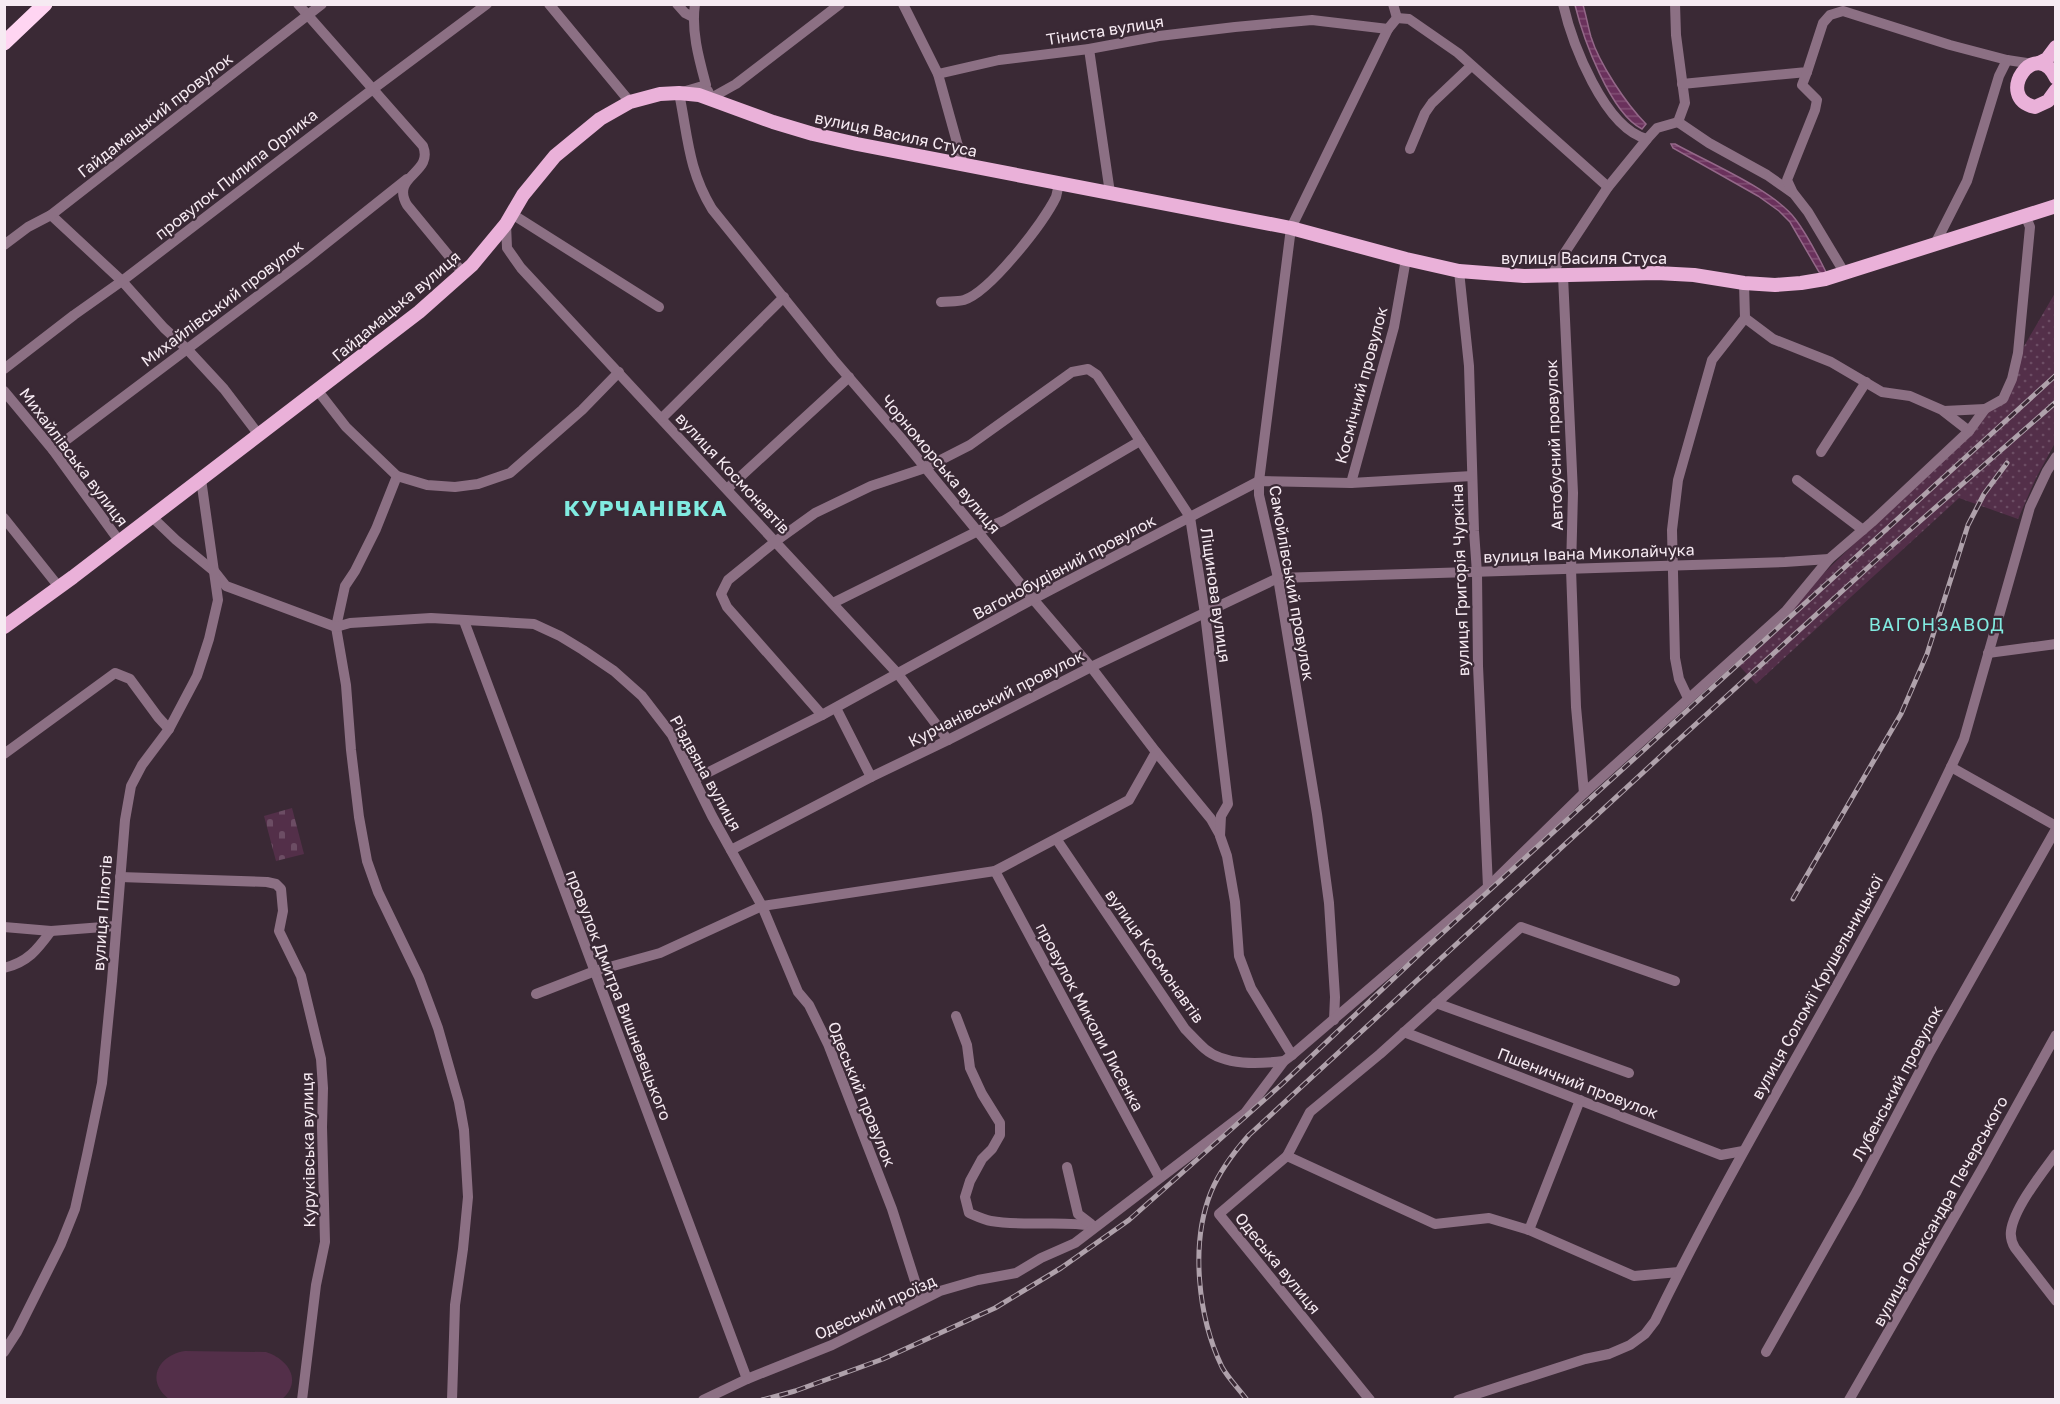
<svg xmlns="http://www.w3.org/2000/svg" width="2060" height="1404" font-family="'Golos Text',sans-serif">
<defs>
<pattern id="grass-dots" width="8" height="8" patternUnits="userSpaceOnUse" patternTransform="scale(1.5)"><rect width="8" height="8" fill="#532f49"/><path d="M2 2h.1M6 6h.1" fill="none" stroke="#6c4d64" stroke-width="1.8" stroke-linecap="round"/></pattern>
<pattern id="cemetery-stones" width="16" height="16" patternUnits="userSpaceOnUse" patternTransform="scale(1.5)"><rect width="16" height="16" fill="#532f49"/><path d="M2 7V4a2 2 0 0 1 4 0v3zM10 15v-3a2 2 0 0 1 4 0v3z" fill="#6c4d64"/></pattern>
<pattern id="water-rules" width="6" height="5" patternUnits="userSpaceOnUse" patternTransform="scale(1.5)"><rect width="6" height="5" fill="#6a315c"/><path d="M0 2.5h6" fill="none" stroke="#804f74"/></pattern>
</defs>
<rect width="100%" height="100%" fill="#3a2935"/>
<!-- grass -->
<path fill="url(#grass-dots)" d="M2055,293V443L2036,478L2018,519L1959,498L1756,684L1734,660L1983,419L1988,410L2006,400L2023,348Z"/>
<!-- cemetery -->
<path fill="url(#cemetery-stones)" d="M292,808L304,854L276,861L264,816Z"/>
<!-- park -->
<path fill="#532f49" d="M185,1351L266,1352C288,1359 303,1381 282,1399H169C145,1381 158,1355 185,1351Z"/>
<!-- water -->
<g fill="url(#water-rules)" stroke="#946889" stroke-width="1.5">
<path d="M1575,5H1583C1586,15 1588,26 1591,37C1599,63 1626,104 1646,124L1642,129C1610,113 1583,38 1575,5Z"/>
<path d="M1671,144H1675C1707,162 1776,191 1796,220C1808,236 1817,254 1826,272L1824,274L1819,272L1790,222L1779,211L1758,196L1673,148Z"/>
</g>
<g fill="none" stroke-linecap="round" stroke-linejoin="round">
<!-- minor -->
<g stroke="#8c7084" stroke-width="10">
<path d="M298,4L423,146C434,174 390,175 407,205L463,273"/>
<path d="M549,4L630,102"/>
<path d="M677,4L685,13L693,17"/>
<path d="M695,4C691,31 699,59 706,85L679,93C688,137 688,169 712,209L833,359L901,438L1033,599L1091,667L1156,752L1211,819L1220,835"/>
<path d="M903,4L938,74L963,164"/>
<path d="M1393,4L1397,18"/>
<path d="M1563,4C1572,43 1604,128 1647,139"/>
<path d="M1675,4L1676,35L1685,103L1678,122"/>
<path d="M1089,49L1110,193"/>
<path d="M2007,60L2034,64"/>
<path d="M938,74L999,60L1089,49L1159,36L1235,27L1312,20L1388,29L1397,18L1409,19L1458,53L1608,187"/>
<path d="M1682,84L1807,72L1823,23L1830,15L1843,11L1950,45L2007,60L1999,76L1967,181L1936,242"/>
<path d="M708,91L711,98L736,84L840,4"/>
<path d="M1678,122L1709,143L1767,175L1794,194L1808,212L1841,267L1842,273"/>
<path d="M1410,149L1425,113L1432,103L1471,66"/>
<path d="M1793,193L1787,180L1815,110L1817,100L1802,85L1807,72"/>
<path d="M512,214L659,307"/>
<path d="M51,215L122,281L164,328L187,349L224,389L259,435"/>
<path d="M506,224L507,248L521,268L898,674L948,740"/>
<path d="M4,245L28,227L51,215L322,4"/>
<path d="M1459,271L1469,366L1474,531L1477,573L1478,666L1488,887"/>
<path d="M1552,276L1558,263L1608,187L1647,139L1657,128L1678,122"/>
<path d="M1563,276L1573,493L1571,569L1576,707L1584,793"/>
<path d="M1744,283L1745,318L1773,339L1831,362L1882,392L1910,396L1942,410L1969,431L1985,409L2003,399L2012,379L2018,353L2030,227L2025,215"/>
<path d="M941,302C948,301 957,302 964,300C990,292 1044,222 1056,197C1057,193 1058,188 1059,184"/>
<path d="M4,369L74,315L122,281L373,89L487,4"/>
<path d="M4,391L53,450L120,542"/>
<path d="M318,391L346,427L397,476L427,485L455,487L478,484L510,473L582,410L619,372"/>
<path d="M1944,411L1985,409"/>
<path d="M662,418L784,297"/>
<path d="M53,450L304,261L407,179"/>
<path d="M1821,452L1866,382"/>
<path d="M397,476L376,529L355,571L345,586L336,627L346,685L351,750L359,817L367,861L378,892L419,977L438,1028L459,1102L464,1130L468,1197L463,1249L455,1305L452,1400"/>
<path d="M1797,480L1863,530"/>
<path d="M1351,483L1394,327L1406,259"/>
<path d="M727,489L849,377"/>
<path d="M152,517L176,540L215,572L226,586L336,627L350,623L431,618L534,624L560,636L583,650L614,671L642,696L672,735L712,816L762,906L798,992L809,1005L828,1044L892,1209L921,1300"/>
<path d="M4,518L59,587"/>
<path d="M833,603L978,531L1003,521L1140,441"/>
<path d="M464,621L747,1379"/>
<path d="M1988,653L2056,644"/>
<path d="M1688,698L1679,679L1675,658L1672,530L1678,480L1712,360L1745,318"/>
<path d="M836,708L871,777"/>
<path d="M822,715L727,607L721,594L728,580L776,541L815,513L871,486L925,468L970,445L1072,372L1088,369L1097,375L1190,517L1205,614L1228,804L1221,816L1220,836L1227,856L1235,902L1239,956L1251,988L1292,1055"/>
<path d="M4,754L115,673L130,679L158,717L169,729"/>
<path d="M1951,767L2056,826"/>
<path d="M695,779L822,715L1033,599L1259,481L1351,483L1472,476"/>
<path d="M1057,840L1185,1029C1191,1035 1198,1043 1205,1049C1225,1066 1259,1064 1284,1061"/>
<path d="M731,850L871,777L948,740L1091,667L1278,578L1785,562L1829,559"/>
<path d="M995,871L1159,1177"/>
<path d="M120,877L267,882L276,884L281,889L283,911L279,931L301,976L321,1059L323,1088L322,1127L325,1242L316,1285L302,1400"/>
<path d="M4,927L51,931L116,926"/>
<path d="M4,968C28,962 37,950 51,931"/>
<path d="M536,994L595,971L660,953L762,906L995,871L1129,800L1156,752"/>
<path d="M1436,1003L1629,1073"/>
<path d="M956,1016L967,1045L970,1068L982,1094L1000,1123V1135L992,1149L982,1159L970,1181L965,1197L969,1213C976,1216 984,1220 991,1221C1025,1227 1060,1220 1094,1226"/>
<path d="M1334,1020L1335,997L1329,903L1317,814L1278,578L1259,495V481L1291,228L1388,29"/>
<path d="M1404,1032L1721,1155L1743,1151"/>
<path d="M2056,1154C2042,1173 2014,1208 2011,1231C2010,1238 2012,1243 2015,1248L2056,1301"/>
<path d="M1287,1156L1435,1224L1489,1218L1529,1230L1634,1276L1679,1272"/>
<path d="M1067,1167L1078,1214L1091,1224"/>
<path d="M1529,1230L1580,1100"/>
<path d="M4,1352L17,1332L61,1244L75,1209L87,1155L102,1083L112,981L125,820L131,786L142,765L169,729L197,676L209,639L218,600L201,479"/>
<path d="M1766,1352L1857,1191L1930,1052L2056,829"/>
<path d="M703,1400L747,1379L832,1345L940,1291L978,1280L1016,1273L1041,1258L1075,1243L1245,1113L1284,1061L1292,1055L1488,887L1584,793L1786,611L1829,559L1872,522L1969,431"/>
<path d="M1370,1400L1219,1214L1287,1156L1310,1112L1380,1054L1521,927L1675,981"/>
<path d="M1458,1400L1585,1359L1609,1354L1630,1345L1645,1334L1655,1321C1751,1123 1873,939 1964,739L2030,507L2047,471L2056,457"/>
<path d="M1849,1400L1983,1167L2056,1035"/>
</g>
<!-- major -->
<g stroke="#eab1d9" stroke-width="14">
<path d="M2039,63L2047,59L2056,47"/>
<path d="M2056,78C2036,35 1993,98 2035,107L2048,101L2056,90"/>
<path d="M4,627L73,577L419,312L472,265L506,224L523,195L555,156L600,119L630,102L660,94L679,93L699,95L773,122L813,134L857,144L1291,228L1406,259L1459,271L1524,276L1657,273L1694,275L1744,283L1775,285L1801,283L1825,279L2056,206"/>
</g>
<!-- highway -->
<path stroke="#ffd5f2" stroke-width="15" d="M4,43L45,4"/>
<defs>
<g id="rail">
<path d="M1793,899L1901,714L1927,654L1968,525L1984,494L2007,463"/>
<path d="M762,1400L795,1391L883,1359L995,1308L1061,1268L1129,1220L1281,1085L1426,948L2056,375"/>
<path d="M1247,1400C1239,1389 1228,1378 1222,1367C1198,1317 1190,1244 1211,1192C1220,1170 1234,1152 1249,1135L1674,744L1895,543L2056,402"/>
</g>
</defs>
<!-- rail casing -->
<use href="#rail" stroke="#afa1ab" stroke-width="5"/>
<!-- rail -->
<use href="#rail" stroke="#3a2935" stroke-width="3" stroke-dasharray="9" stroke-linecap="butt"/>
</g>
<g text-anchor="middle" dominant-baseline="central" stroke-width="4.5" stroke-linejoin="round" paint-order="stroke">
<!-- street labels -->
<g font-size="16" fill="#f6eaf2" stroke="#3a2935">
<text transform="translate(1105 30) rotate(-9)">Тіниста вулиця</text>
<text transform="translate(155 115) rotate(-38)">Гайдамацький провулок</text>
<text transform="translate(896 134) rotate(12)">вулиця Василя Стуса</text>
<text transform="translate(236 174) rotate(-38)">провулок Пилипа Орлика</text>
<text x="1584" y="258">вулиця Василя Стуса</text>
<text transform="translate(222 303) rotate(-37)">Михайлівський провулок</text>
<text transform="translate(396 306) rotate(-40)">Гайдамацька вулиця</text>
<text transform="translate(1361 385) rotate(-75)">Космічний провулок</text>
<text transform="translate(1554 445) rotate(-92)">Автобусний провулок</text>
<text transform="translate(74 457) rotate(53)">Михайлівська вулиця</text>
<text transform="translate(941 464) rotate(50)">Чорноморська вулиця</text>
<text transform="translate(733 473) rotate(47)">вулиця Космонавтів</text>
<text transform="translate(1589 553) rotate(-2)">вулиця Івана Миколайчука</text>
<text transform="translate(1064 567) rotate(-28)">Вагонобудівний провулок</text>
<text transform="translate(1460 580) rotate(-92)">вулиця Григорія Чуркіна</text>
<text transform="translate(1292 583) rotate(80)">Самойлівський провулок</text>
<text transform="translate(1216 595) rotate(82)">Ліщинова вулиця</text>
<text transform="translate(996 698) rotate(-27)">Курчанівський провулок</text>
<text transform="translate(706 773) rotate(61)">Різдвяна вулиця</text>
<text transform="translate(102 913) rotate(-86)">вулиця Пілотів</text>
<text transform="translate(1155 956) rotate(55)">вулиця Космонавтів</text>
<text transform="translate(1817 987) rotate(-61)">вулиця Соломії Крушельницької</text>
<text transform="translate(619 995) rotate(69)">провулок Дмитра Вишневецького</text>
<text transform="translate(1090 1017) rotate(62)">провулок Миколи Лисенка</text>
<text transform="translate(1578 1083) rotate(21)">Пшеничний провулок</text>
<text transform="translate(1897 1083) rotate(-62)">Лубенський провулок</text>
<text transform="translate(862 1094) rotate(68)">Одеський провулок</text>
<text transform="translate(308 1150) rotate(-91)">Куруківська вулиця</text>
<text transform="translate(1940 1211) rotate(-61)">вулиця Олександра Печерського</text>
<text transform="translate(1278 1263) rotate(51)">Одеська вулиця</text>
<text transform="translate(875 1307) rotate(-25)">Одеський проїзд</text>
</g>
<!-- neighbourhood labels -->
<g font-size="18" letter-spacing="1.5" fill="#81ebe1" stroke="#3a2935">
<text x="1937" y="624">ВАГОНЗАВОД</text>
</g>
<!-- district labels -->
<g font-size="22" font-weight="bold" letter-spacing="1.5" fill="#81ebe1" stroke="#3a2935">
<text x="646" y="507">КУРЧАНІВКА</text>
</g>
</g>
<!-- border -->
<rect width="2060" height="1404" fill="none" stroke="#f6eaf2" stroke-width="12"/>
</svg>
